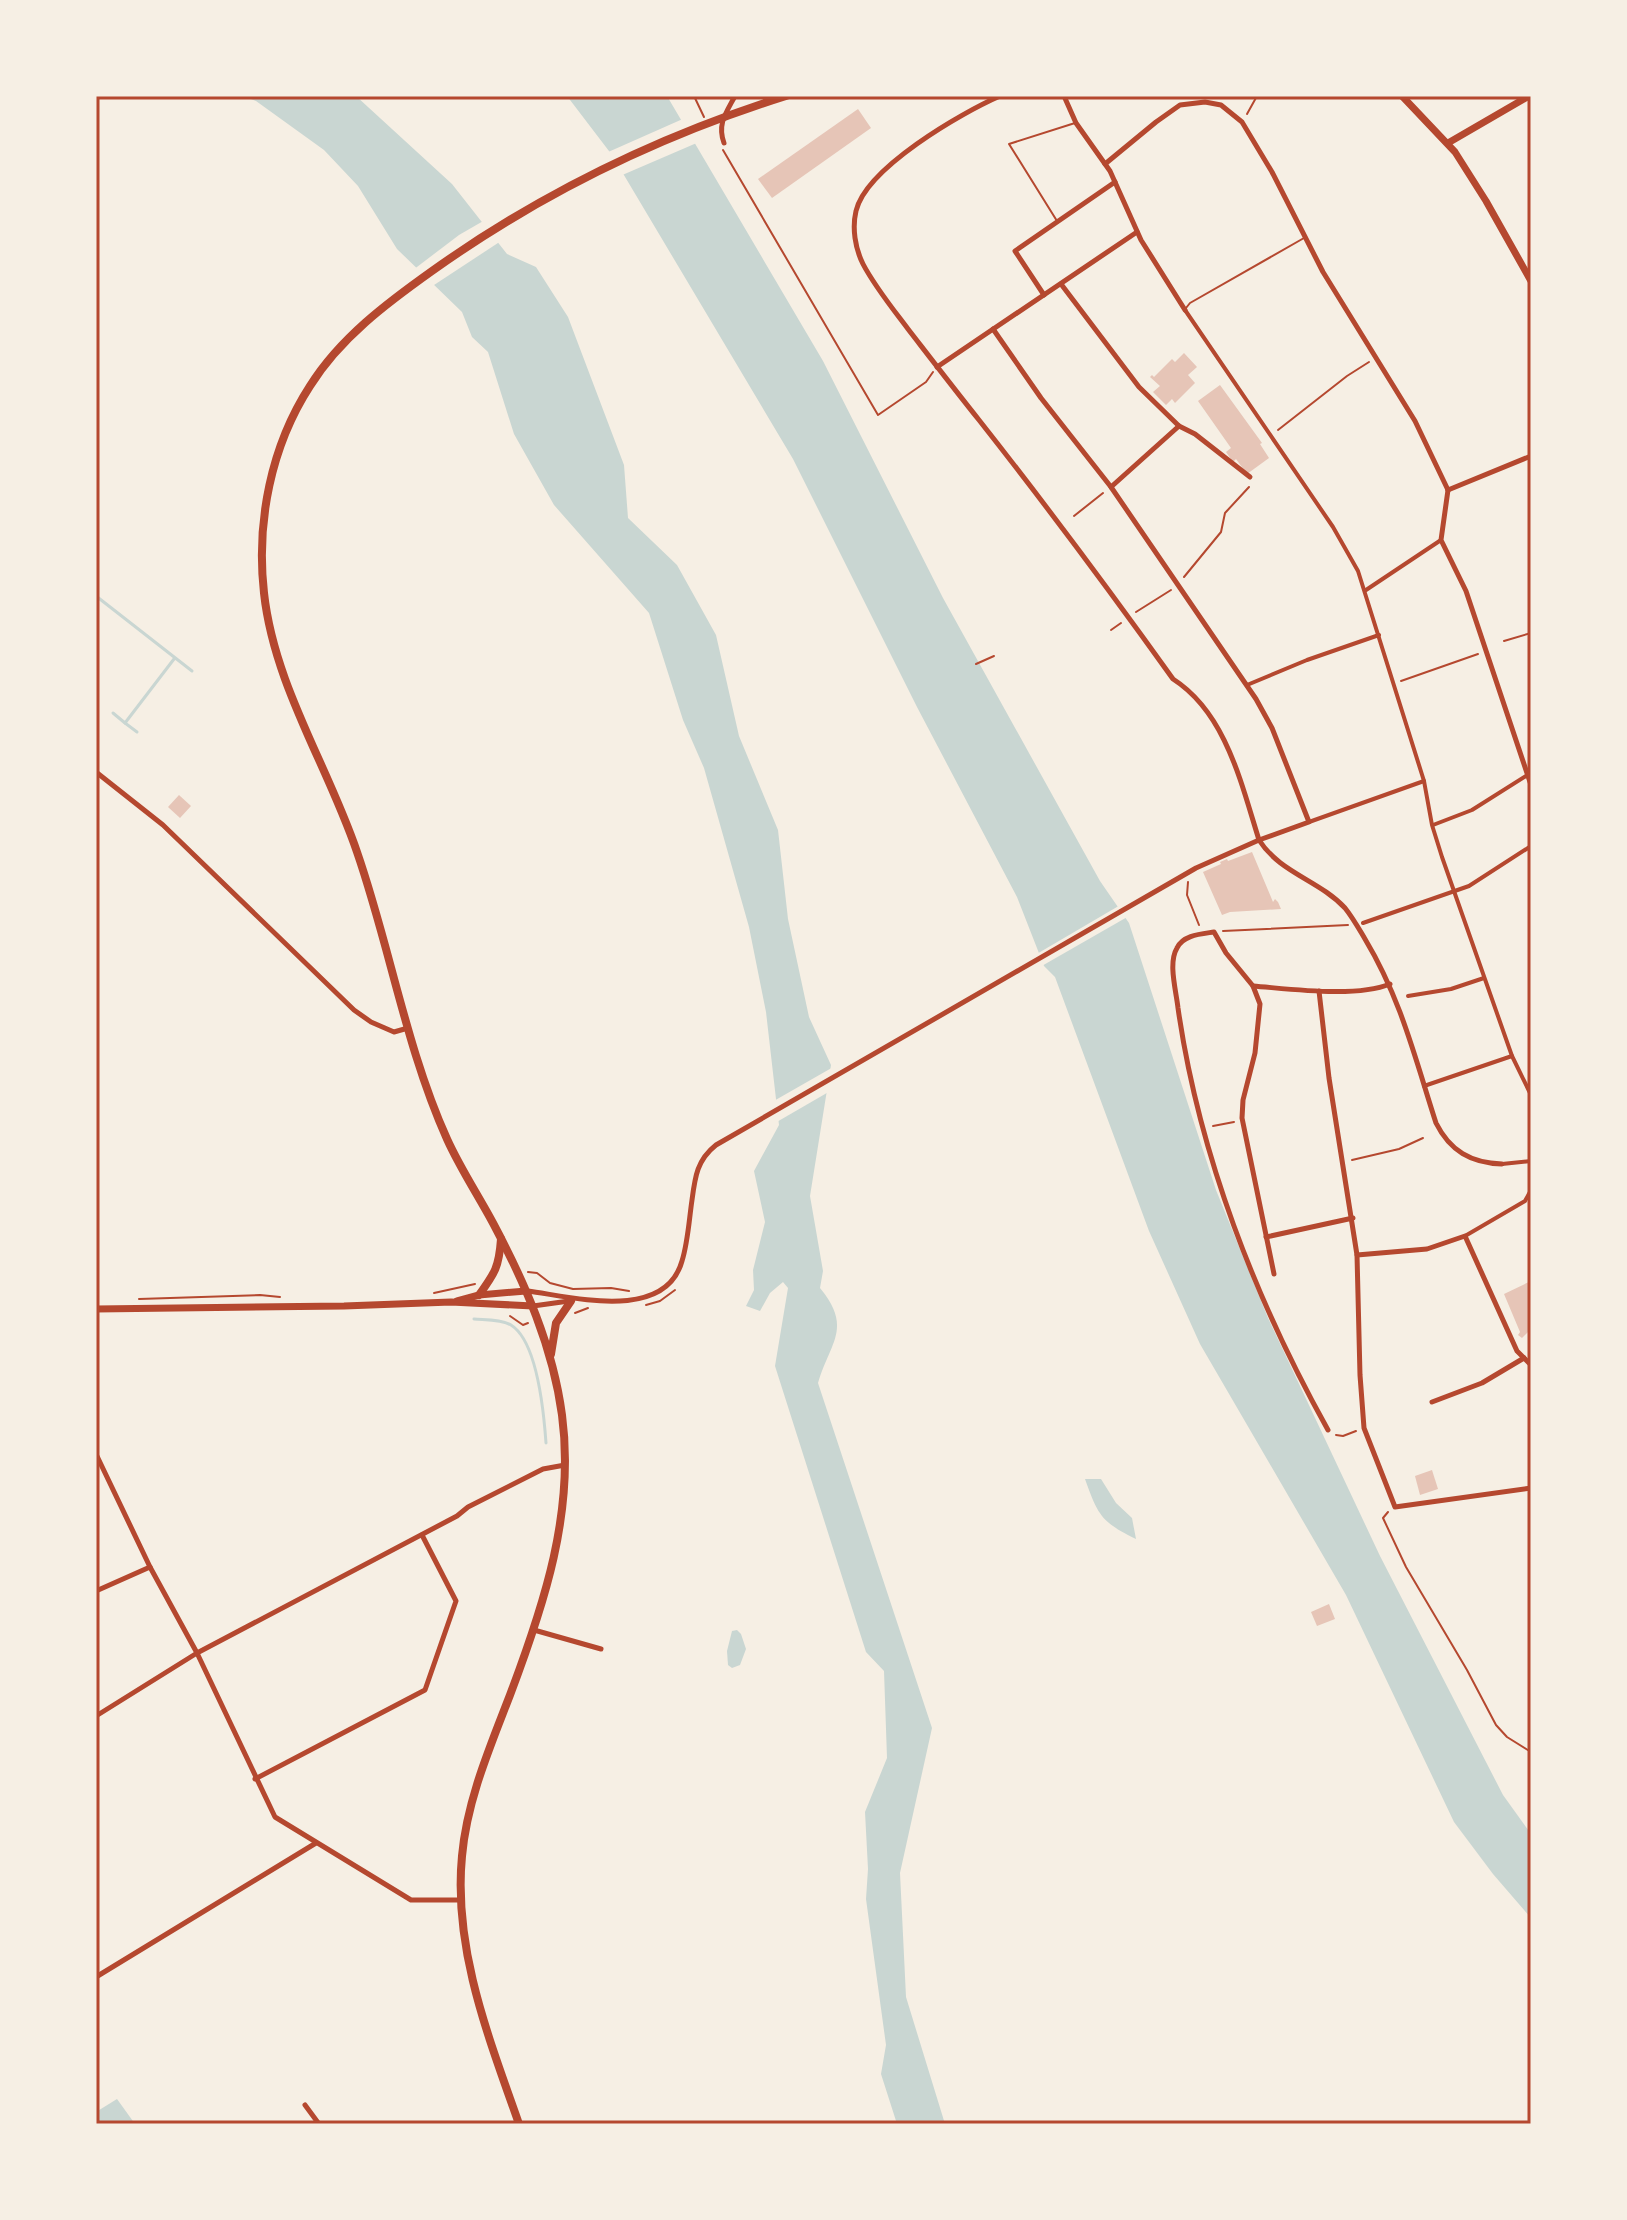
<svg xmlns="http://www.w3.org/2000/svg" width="1627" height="2220" font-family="'Noto Serif',serif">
<rect width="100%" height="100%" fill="#f6efe4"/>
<!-- water -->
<g fill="#c9d6d2">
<path d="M243,96H356L452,184L507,254L536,267L568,317L624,465L628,518L677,565L716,635L739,736L778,830L788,919L809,1017L831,1065L810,1196L823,1271L820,1288C853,1328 830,1342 818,1383L932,1728L900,1873L906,1997L945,2124H897L881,2074L886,2045L866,1899L868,1869L865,1812L887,1758L884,1671L866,1652L775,1366L788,1288L783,1282L770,1293L760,1311L746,1306L754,1290L753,1270L765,1222L754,1171L779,1125L766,1012L749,927L704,768L683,720L649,613L554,505L514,434L488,352L472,337L462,312L397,249L358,186L324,150L256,101Z"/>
<path d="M567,96H667L823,361L943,598L1100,881L1129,923L1216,1190L1268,1318L1380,1556L1503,1795L1531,1834V1918L1493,1874L1454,1822L1346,1595L1200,1344L1149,1231L1055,977L1044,966L1017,897L917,707L793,459L612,155Z"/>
<path d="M1085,1479H1101L1116,1503L1132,1518L1136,1539C1101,1522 1098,1515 1085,1479Z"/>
<path d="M737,1630L741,1634L746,1649L740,1665L732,1668L728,1665L727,1651L732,1631Z"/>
<path d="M117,2099L135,2124H96V2112Z"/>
</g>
<!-- pier -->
<g fill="#f6efe4">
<path d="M685,118L699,142L620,176L606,153Z"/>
<path d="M485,220L501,241L431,287L413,270L459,235Z"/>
<path d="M1122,904L1129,916L1040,967L1035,955Z"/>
<path d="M835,1066L832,1090L775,1123L772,1102Z"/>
</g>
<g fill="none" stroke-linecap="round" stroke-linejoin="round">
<!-- stream -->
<g stroke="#c9d6d2" stroke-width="3">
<path d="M96,596L192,671"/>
<path d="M113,713L125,723L174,659"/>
<path d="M125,723L137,732"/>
<path d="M474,1319C485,1320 501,1319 511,1325C538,1342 544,1415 546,1443"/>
</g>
</g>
<!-- building -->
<g fill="#e6c5b7">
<path d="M858,109L871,128L772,198L758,179Z"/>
<path d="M1184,353L1197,367L1188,375L1195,383L1175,403L1172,399L1166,405L1153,392L1160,386L1150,377L1152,375L1154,377L1172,359L1175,362Z"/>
<path d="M1220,385L1262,443L1260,444L1269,458L1247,474L1236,459L1233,462L1226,452L1231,448L1198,401Z"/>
<path d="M179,795L191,806L180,818L168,807Z"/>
<path d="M1252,852L1273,902L1275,899L1278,902L1281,909L1230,912L1222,915L1203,872L1221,864L1220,862L1227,859L1228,861Z"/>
<path d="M1531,1281V1329L1522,1338L1518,1335L1520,1332L1504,1294Z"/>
<path d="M1432,1470L1438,1489L1420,1495L1415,1476Z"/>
<path d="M1329,1604L1335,1619L1317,1626L1311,1612Z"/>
</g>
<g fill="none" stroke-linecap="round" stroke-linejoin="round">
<!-- path -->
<g stroke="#b5482f" stroke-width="2">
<path d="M694,96L704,117"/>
<path d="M1247,114L1257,96"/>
<path d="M723,150L878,415L926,382L933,372"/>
<path d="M1278,430L1347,376L1369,362"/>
<path d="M1074,516L1103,493"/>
<path d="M1184,577L1221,532L1225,513L1249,487"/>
<path d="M1136,612L1171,590"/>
<path d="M1111,630L1121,623"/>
<path d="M976,664L994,656"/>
<path d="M1401,681L1478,654"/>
<path d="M1188,882L1187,895L1199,925"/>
<path d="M1223,931L1348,925"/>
<path d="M1213,1126L1234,1122"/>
<path d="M1352,1160L1399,1149L1423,1138"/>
<path d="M528,1272L537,1273L550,1283L573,1289L611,1288L629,1291"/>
<path d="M434,1293L475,1284"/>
<path d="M139,1299L260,1295L280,1297"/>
<path d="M646,1305L660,1301L675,1290"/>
<path d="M575,1313L588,1308"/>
<path d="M510,1316L523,1325L528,1323"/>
<path d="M1336,1435L1343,1436L1356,1431"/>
<path d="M1388,1512L1383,1518L1406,1567L1467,1670L1496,1725L1507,1737L1531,1752"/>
</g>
<!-- service -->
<g stroke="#b5482f" stroke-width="2">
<path d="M1057,221L1009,144L1075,123"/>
<path d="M1186,308L1190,303L1304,238"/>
<path d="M1504,641L1531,633"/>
</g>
<!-- pedestrian -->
<g stroke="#b5482f" stroke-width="4">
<path d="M1185,310L1333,527L1358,571L1424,781L1432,825L1442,857L1512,1056L1531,1095"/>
<path d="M1366,590L1441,540"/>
<path d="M1247,685L1307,660L1379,635"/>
<path d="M1309,822L1424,781"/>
<path d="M1433,825L1472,810L1526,776"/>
<path d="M1363,923L1469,886L1531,846"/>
<path d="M1408,996L1451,989L1484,978"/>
<path d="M1424,1086L1512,1056"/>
<path d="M1502,1164L1531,1161"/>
<path d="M1465,1236L1525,1201L1531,1190"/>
</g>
<!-- minor -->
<g stroke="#b5482f" stroke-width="5">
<path d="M1000,96C961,113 866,168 856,211C852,228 855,248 863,264C875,287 893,309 908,329C932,360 955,390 979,420C1046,505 1110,591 1173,679C1226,713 1241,783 1259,840C1280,873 1319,880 1345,908C1353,918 1359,929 1365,939C1401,999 1415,1058 1436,1123C1450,1151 1471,1163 1502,1164"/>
<path d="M1064,96L1076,123L1110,171L1141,240L1185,310"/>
<path d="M724,143C717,124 726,113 735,96"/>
<path d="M1105,164L1156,122L1180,105L1205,102L1221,105L1242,122L1272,172L1323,272L1415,421L1448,490"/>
<path d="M1061,284L1139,387L1179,426L1195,434L1250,477"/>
<path d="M1044,295L1015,251L1115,182"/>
<path d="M937,367L1137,232"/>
<path d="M1111,487L1179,426"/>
<path d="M1448,490L1441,540L1466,591L1531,785"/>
<path d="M1448,490L1531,456"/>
<path d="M96,772L163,825L354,1010L371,1022L394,1032L408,1028"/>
<path d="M1253,986C1291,989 1356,998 1390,984"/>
<path d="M1319,991L1329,1078L1357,1255L1360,1375L1364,1428L1395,1507L1531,1488"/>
<path d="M1266,1237L1353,1218"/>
<path d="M1357,1255L1427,1249L1465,1236L1517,1351L1531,1365"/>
<path d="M1274,1274L1242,1118L1243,1100L1255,1053L1260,1004L1253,986L1226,953L1214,932C1201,934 1183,935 1177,948C1168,963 1176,990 1178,1008C1199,1155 1256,1301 1328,1430"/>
<path d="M528,1291C573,1297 665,1322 682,1261C688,1242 689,1220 692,1200C695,1177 697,1160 716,1145L1196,868L1259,840L1309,822L1272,728L1256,699L1111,487L1041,398L993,329"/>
<path d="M533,1306L569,1301"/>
<path d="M1432,1402L1482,1383L1524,1358"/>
<path d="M96,1454L150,1567L197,1653L275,1817L411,1900H460"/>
<path d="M96,1591L150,1567"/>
<path d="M534,1630L601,1649"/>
<path d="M96,1716L197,1653L457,1516L468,1507L543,1469L565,1465"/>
<path d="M255,1779L425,1690L456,1601L422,1535"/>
<path d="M96,1977L316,1843"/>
<path d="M305,2105L319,2124"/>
</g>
<!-- secondary -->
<g stroke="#b5482f" stroke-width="7">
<path d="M1402,96L1455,152L1486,201L1531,281"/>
<path d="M1448,143L1529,96"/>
<path d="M457,1301L479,1295L526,1291"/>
<path d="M96,1309L344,1306L451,1302L533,1306"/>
</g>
<!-- primary -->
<g stroke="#b5482f" stroke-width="8">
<path d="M479,1295C495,1273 499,1267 501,1239"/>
<path d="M551,1354L556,1323L571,1301"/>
<path d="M519,2124C489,2038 453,1949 462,1856C467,1800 490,1747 510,1695C544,1605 575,1512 562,1415C553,1347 525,1283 493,1223C478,1195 460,1168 447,1139C406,1048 390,947 357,852C328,766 274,685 264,593C256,522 271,446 310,386C340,338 387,303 432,271C540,194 659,136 786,96"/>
</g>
</g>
<!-- border -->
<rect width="1627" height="2220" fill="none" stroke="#f6efe4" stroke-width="196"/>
<rect x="98" y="98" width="1431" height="2024" fill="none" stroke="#b5482f" stroke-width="3"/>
</svg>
